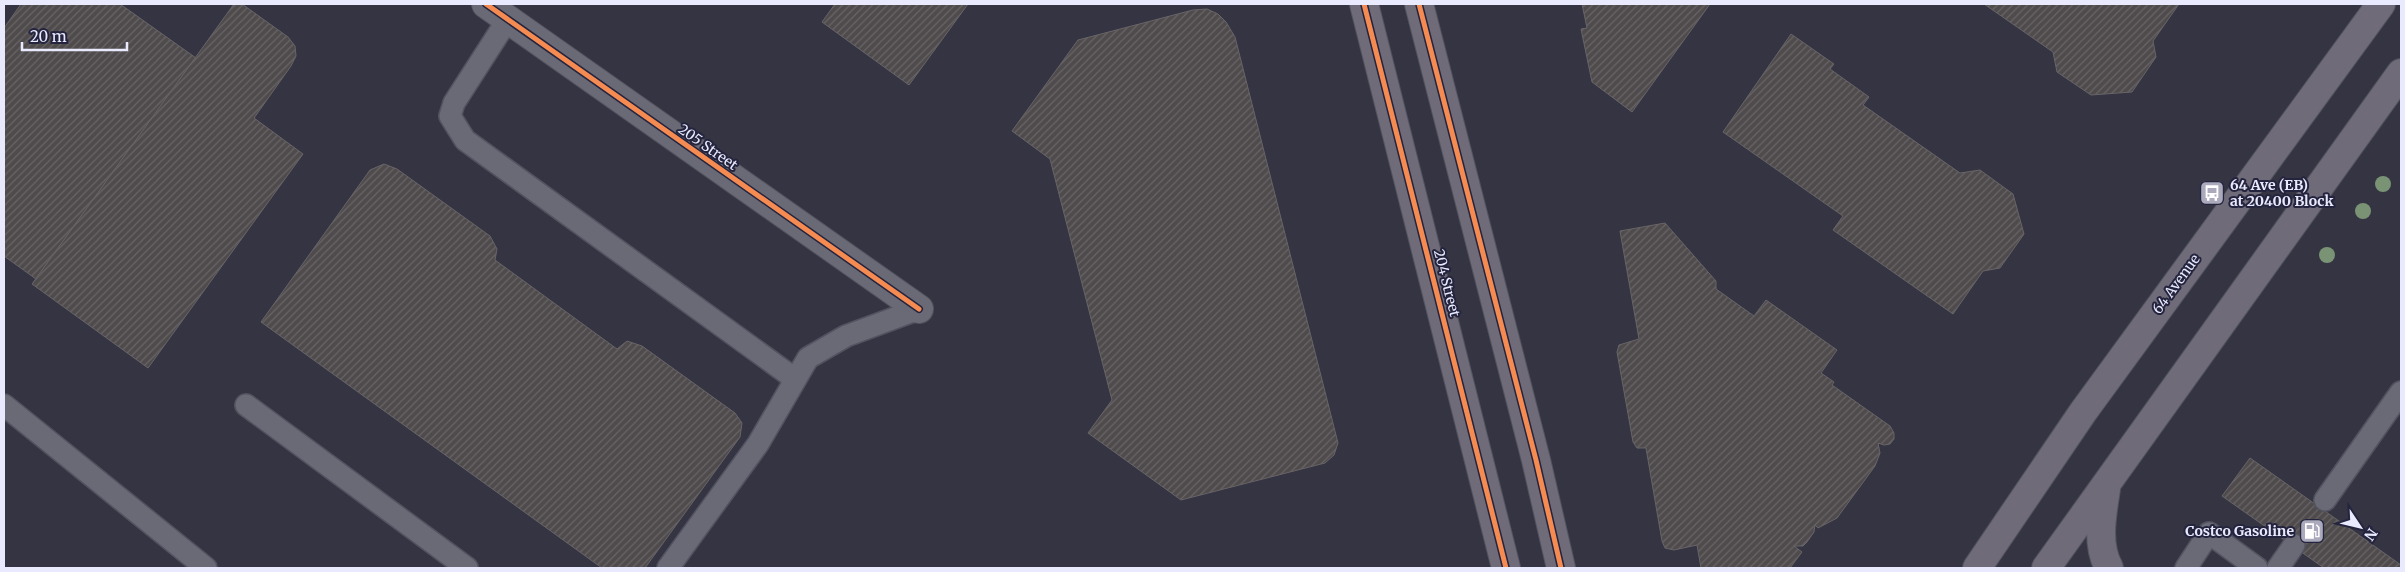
<svg xmlns="http://www.w3.org/2000/svg" width="2405" height="572" font-family="Merriweather,serif">
<defs>
<pattern id="building-hatch" width="6" height="6" patternUnits="userSpaceOnUse" patternTransform="scale(1.25)"><rect width="6" height="6" fill="#4f4b4c"/><path d="M-1 1l2-2M0 6l6-6M5 7l2-2" fill="none" stroke="#686567"/></pattern>
</defs>
<rect width="100%" height="100%" fill="#343443"/>
<!-- building -->
<g fill="url(#building-hatch)" stroke="#696466">
<path d="M21,4H120L196,58L36,279L4,256V28Z"/>
<path d="M234,4H242L288,37L295,46L296,56L291,66L254,118L303,154L148,368L32,284Z"/>
<path d="M835,4H968L909,85L822,22Z"/>
<path d="M1582,4H1710L1632,112L1592,82L1581,29L1587,28Z"/>
<path d="M1984,4H2179L2153,41L2156,57L2132,92L2091,95L2057,72L2053,52Z"/>
<path d="M1207,9L1218,14L1226,22L1235,37L1338,443L1334,455L1325,463L1181,500L1088,433L1112,400L1050,159L1012,131L1078,40L1193,10Z"/>
<path d="M1791,34L1834,64L1830,69L1869,97L1863,105L1960,173L1980,170L2013,194L2024,234L2000,268L1983,271L1953,314L1833,230L1843,216L1723,132Z"/>
<path d="M384,164L397,169L490,236L497,249L495,260L617,349L627,341L642,346L735,413L742,423L740,437L645,568H602L261,322L370,170Z"/>
<path d="M1665,223L1716,281V289L1754,316L1766,300L1837,350L1821,373L1834,382L1832,385L1890,426L1894,433V439L1890,444L1884,445L1878,443L1880,453L1875,466L1837,518L1818,528L1815,525L1814,532L1807,542L1803,546H1794L1802,552L1790,568H1701L1697,545L1674,550L1665,548L1662,541L1646,448H1637L1633,442L1617,352L1619,345L1639,339L1620,231Z"/>
<path d="M2250,458L2401,565V568H2324L2222,496Z"/>
</g>
<g fill="none" stroke-linecap="round" stroke-linejoin="round">
<defs>
<g id="service">
<path d="M508,19L454,103L450,116L465,140L795,379"/>
<path d="M4,405L206,568"/>
<path d="M246,405L467,568"/>
<path d="M2325,500L2401,392"/>
<path d="M668,568L758,444L808,358L846,336L919,309"/>
<path d="M2186,568L2209,533L2257,568"/>
<path d="M2278,568L2294,545"/>
</g>
<path id="minor" d="M486,4L919,309"/>
<g id="secondary">
<path d="M1364,4L1506,568"/>
<path d="M1419,4L1536,460L1561,568"/>
<path d="M2106,489C2102,515 2096,544 2109,568"/>
<path d="M1977,568L2083,412L2381,4"/>
<path d="M2046,568L2401,73"/>
</g>
</defs>
<!-- service casing -->
<use href="#service" stroke="#525360" stroke-width="24"/>
<!-- minor casing -->
<use href="#minor" stroke="#525360" stroke-width="30"/>
<!-- secondary casing -->
<use href="#secondary" stroke="#525360" stroke-width="30"/>
<!-- service -->
<use href="#service" stroke="#6a6a76" stroke-width="21"/>
<!-- minor -->
<use href="#minor" stroke="#6a6a76" stroke-width="28"/>
<!-- secondary -->
<use href="#secondary" stroke="#706b78" stroke-width="28"/>
<defs>
<g id="cycleway">
<path d="M486,4L919,309"/>
<path d="M1364,4L1506,568"/>
<path d="M1419,4L1536,460L1561,568"/>
</g>
</defs>
<!-- cycleway casing -->
<use href="#cycleway" stroke="#24243f" stroke-width="8"/>
<!-- cycleway -->
<use href="#cycleway" stroke="#f68b52" stroke-width="5"/>
</g>
<!-- trees -->
<g fill="#7a9374">
<circle cx="2383" cy="184" r="8"/>
<circle cx="2363" cy="211" r="8"/>
<circle cx="2327" cy="255" r="8"/>
</g>
<!-- icons -->
<defs>
<symbol id="bus-square" viewBox="-11 -11 22 22"><rect x="-9" y="-9" width="18" height="18" rx="4" fill="#aaaabc" stroke="#24243f"/><path d="M-5-6H5V4H4V6H2V4H-2V6H-4V4H-5ZM-3.5-4V0h7V-4ZM-3.5 1.2v1.5H-2V1.2ZM2 1.2v1.5H3.5V1.2Z" fill="#fff"/></symbol>
<symbol id="fuel-square" viewBox="-11 -11 22 22"><rect x="-9" y="-9" width="18" height="18" rx="4" fill="#aaaabc" stroke="#24243f"/><path d="M-5.5-6h7V0h2V4h1.3V-2.5L3-4.5l.8-.8L6-3V5H2.5V1h-1V6h-7ZM-4.2-4.7v3.2H.2V-4.7Z" fill="#fff"/></symbol>
</defs>
<g fill-rule="evenodd">
<use href="#bus-square" x="2198" y="179" width="28" height="28"/>
<use href="#fuel-square" x="2298" y="517" width="28" height="28"/>
</g>
<g text-anchor="middle" dominant-baseline="central" stroke-width="4" stroke-linejoin="round" paint-order="stroke">
<!-- street labels -->
<g font-size="14" fill="#e9eafd" stroke="#24243f">
<text transform="translate(708 147) rotate(35)">205 Street</text>
<text transform="translate(1447 283) rotate(76)">204 Street</text>
<text transform="translate(2176 284) rotate(-54)">64 Avenue</text>
</g>
<!-- poi labels -->
<g font-size="14" font-weight="bold" fill="#e9eafd" stroke="#24243f" text-anchor="start">
<text x="2230" y="185">64 Ave (EB)<tspan x="2230" dy="16">at 20400 Block</tspan></text>
<text x="2294" y="531" text-anchor="end">Costco Gasoline</text>
</g>
</g>
<!-- border -->
<rect width="2405" height="572" fill="none" stroke="#e9eafd" stroke-width="10"/>
<!-- north arrow -->
<g transform="translate(2360 527) rotate(125)" stroke="#24243f" stroke-width="4" paint-order="stroke">
<path d="M0-4L9 19L0 12L-9 19Z" fill="#e9eafd"/>
<text y="-8" font-size="14" font-weight="bold" text-anchor="middle" fill="#e9eafd">N</text>
</g>
<!-- scale -->
<path d="M22 42v8h105v-8" fill="none" stroke="#e9eafd" stroke-width="2.5"/>
<text x="30" y="42" font-size="15" fill="#e9eafd" stroke="#24243f" stroke-width="4" paint-order="stroke">20 m</text>
</svg>
